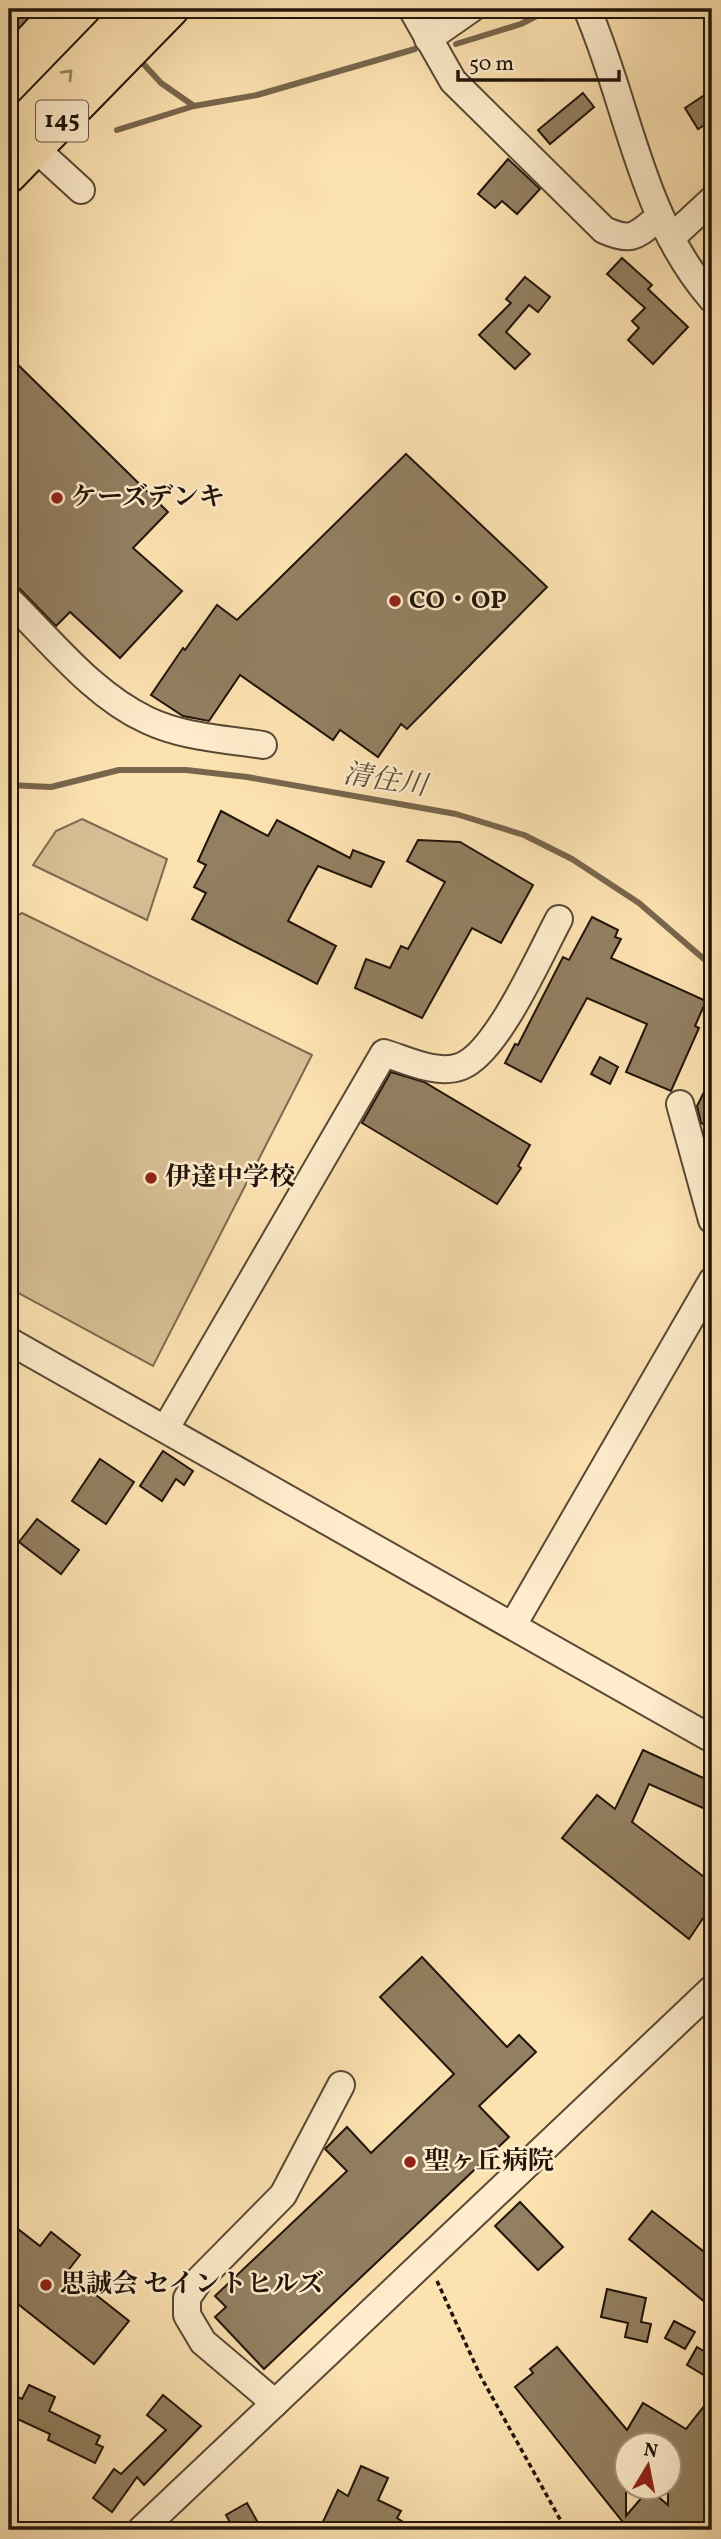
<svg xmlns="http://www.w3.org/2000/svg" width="721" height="2539" font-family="Vollkorn,'Noto Serif JP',serif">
<rect width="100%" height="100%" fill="#fde2b1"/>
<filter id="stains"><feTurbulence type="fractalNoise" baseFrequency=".00286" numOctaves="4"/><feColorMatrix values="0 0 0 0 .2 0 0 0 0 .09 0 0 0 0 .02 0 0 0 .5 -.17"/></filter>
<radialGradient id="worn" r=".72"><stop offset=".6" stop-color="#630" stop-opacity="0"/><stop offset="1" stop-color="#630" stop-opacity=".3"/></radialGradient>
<!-- green -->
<g fill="#d8bf95" stroke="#7c6a50" stroke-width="2">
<path d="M82,819L167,859L147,920L33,865L56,831Z"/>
<path d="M22,913L312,1055L153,1366L9,1288V919Z"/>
</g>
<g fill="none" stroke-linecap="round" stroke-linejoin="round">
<!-- stream -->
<g stroke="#78664c" stroke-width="6">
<path d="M90,9L104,23"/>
<path d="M456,44L521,24L550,9"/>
<path d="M138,58L161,83L194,106L257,95L415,49"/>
<path d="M117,130L194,106"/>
<path d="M9,785L51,787L119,770H186L247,777L456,814L524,835L572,859L639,903L712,966"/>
</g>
</g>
<!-- building -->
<g fill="#937f61" stroke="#21140a" stroke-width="2" fill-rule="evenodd">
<path d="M9,9H37L9,39Z"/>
<path d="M712,90V120L698,129L685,108Z"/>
<path d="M583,93L594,107L550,144L538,130Z"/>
<path d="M508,159L540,189L517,214L502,201L495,208L478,194Z"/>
<path d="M622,258L652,285L648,289L688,327L653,364L628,340L639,328L632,321L645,308L607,274Z"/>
<path d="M525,277L550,297L538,312L529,305L506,332L530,354L515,369L479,335L511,303L506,299Z"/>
<path d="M9,356L168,512L133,548L182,591L120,658L70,612L56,626L20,589L9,583Z"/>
<path d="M406,454L547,587L407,729L401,724L378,757L340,730L333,740L240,675L209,721L183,716L151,695L183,648L185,650L217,605L237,620Z"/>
<path d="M221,811L268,836L277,820L350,858L353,850L384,862L371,887L318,866L306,887L288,921L336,946L317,984L192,919L206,893L194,887L206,865L198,861Z"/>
<path d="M418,840L460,842L533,885L501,943L472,928L422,1018L355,988L366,959L390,968L401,946L408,949L445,882L407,861Z"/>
<path d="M592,917L618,930L615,937L621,939L611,958L706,1001L695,1026L699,1028L671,1091L626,1072L647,1024L587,998L541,1082L505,1063L515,1044L518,1045L563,957L569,960Z"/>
<path d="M600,1057L618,1067L610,1084L591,1074Z"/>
<path d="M391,1072L424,1082L530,1145L518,1166L521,1168L497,1204L362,1123Z"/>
<path d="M712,1076V1128L701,1123L697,1106Z"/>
<path d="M163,1451L193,1471L184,1485L176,1479L162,1501L140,1486Z"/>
<path d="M100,1459L134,1482L106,1524L72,1501Z"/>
<path d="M37,1519L79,1550L61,1574L19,1542Z"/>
<path d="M643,1750L712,1782V1812L649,1784L632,1822L712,1883V1905L689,1939L562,1838L597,1795L615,1809Z"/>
<path d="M422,1957L507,2047L519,2035L536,2052L479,2106L509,2137L264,2369L215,2317L226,2307L215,2296L347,2171L325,2149L347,2127L371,2153L454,2074L380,1997Z"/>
<path d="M520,2202L563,2247L538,2270L495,2226Z"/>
<path d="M652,2211L712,2258V2308L629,2239Z"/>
<path d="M9,2222L40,2246L51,2232L80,2255L67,2272L129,2321L94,2364L9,2297Z"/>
<path d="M607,2289L646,2298L641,2322L651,2324L647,2342L625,2337L628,2323L601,2317Z"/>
<path d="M674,2321L695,2332L685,2349L665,2338Z"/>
<path d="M557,2347L627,2430L643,2403L686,2429L712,2396V2530H634L622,2521L515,2387L533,2373L530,2369ZM626,2445H668V2505L649,2489L626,2516Z"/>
<path d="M697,2347L712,2356V2380L687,2365Z"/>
<path d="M29,2385L55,2397L49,2411L100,2436L96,2444L103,2447L95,2463L48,2440L50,2434L9,2415V2393L22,2399Z"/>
<path d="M163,2395L201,2426L144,2485L137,2477L112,2512L93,2498L114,2469L121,2474L166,2430L147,2415Z"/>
<path d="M361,2466L388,2478L378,2500L401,2511L397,2518L416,2530H331L321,2526L338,2490L348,2496Z"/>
<path d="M247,2503L262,2530H234L226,2515Z"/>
</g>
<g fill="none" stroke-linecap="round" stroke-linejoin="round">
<defs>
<g id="minor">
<path d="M412,9L453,81L604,230C633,243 637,235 659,217"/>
<path d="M587,9C629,106 640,216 712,299"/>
<path d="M428,39L471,9"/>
<path d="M23,137L81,190"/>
<path d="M671,238L712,200"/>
<path d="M9,600C51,641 93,695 147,720C182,737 225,739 263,745"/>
<path d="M680,1104L712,1220"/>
<path d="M9,1341L712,1739"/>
<path d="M166,1428L384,1053C407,1060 438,1076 462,1066C498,1051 540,954 559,919"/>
<path d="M513,1625L712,1281"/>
<path d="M275,2403L203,2342L187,2315V2298L200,2279L283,2195L341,2085"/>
<path d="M141,2530L712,1989"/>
</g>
<g id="major">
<path d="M9,136L132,9"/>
<path d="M9,176L172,9"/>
</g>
</defs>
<!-- minor casing -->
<use href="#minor" stroke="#584834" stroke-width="30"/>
<!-- major casing -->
<use href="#major" stroke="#21140a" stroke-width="37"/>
<!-- path -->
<path stroke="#21140a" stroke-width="3.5" stroke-dasharray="5 3.5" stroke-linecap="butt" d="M437,2281L481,2377L566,2530"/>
<!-- minor -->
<use href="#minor" stroke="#feeccc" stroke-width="26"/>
<!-- major -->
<use href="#major" stroke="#fde2b1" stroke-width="33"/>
</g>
<!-- one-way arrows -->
<defs><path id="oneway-chevron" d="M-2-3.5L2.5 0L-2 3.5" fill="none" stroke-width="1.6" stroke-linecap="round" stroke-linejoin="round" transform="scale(1.75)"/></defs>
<use stroke="#9a8566" href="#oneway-chevron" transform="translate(68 74) rotate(-46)"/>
<!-- markers -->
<g fill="#8f2418" stroke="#feeccc" stroke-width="2.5">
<circle cx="57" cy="498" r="7"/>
<circle cx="395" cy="601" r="7"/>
<circle cx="151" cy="1178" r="7"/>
<circle cx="410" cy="2162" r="7"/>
<circle cx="46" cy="2285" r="7"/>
</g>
<g text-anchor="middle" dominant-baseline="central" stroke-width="5" stroke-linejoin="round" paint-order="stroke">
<!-- shield labels -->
<rect fill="#feeccc" stroke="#635544" stroke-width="2" x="36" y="100.5" width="52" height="41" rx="5"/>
<g font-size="24" font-weight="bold" fill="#21140a">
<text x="62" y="121">145</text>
</g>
<!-- poi labels -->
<g font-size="26" font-weight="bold" fill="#21140a" stroke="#feeccc" text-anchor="start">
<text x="71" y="498">ケーズデンキ</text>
<text x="409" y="601">CO・OP</text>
<text x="165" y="1178">伊達中学校</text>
<text x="424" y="2162">聖ヶ丘病院</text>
<text x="60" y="2285">思誠会 セイントヒルズ</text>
</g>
<!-- water labels -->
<g font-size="28" font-style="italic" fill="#62513b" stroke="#feeccc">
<text transform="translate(385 781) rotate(9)">清住川</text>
</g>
</g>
<!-- margin -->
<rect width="721" height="2539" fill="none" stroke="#fde2b1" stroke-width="35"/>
<rect x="10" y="10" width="700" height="2518" fill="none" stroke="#21140a" stroke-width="3.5"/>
<rect x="18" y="18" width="686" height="2504" fill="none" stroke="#21140a" stroke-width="2"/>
<!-- north arrow -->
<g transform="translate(648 2466) rotate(10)"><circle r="33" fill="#feeccc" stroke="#a6967e" stroke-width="2"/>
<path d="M0-5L12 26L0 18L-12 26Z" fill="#8f2418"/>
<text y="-10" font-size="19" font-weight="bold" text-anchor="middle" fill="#21140a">N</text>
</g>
<!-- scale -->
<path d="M458 70v10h161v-10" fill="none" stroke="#21140a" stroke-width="3.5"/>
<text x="469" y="70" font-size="21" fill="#21140a" stroke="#feeccc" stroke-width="5" paint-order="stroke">50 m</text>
<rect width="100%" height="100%" filter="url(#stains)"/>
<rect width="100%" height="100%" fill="url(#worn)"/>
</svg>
